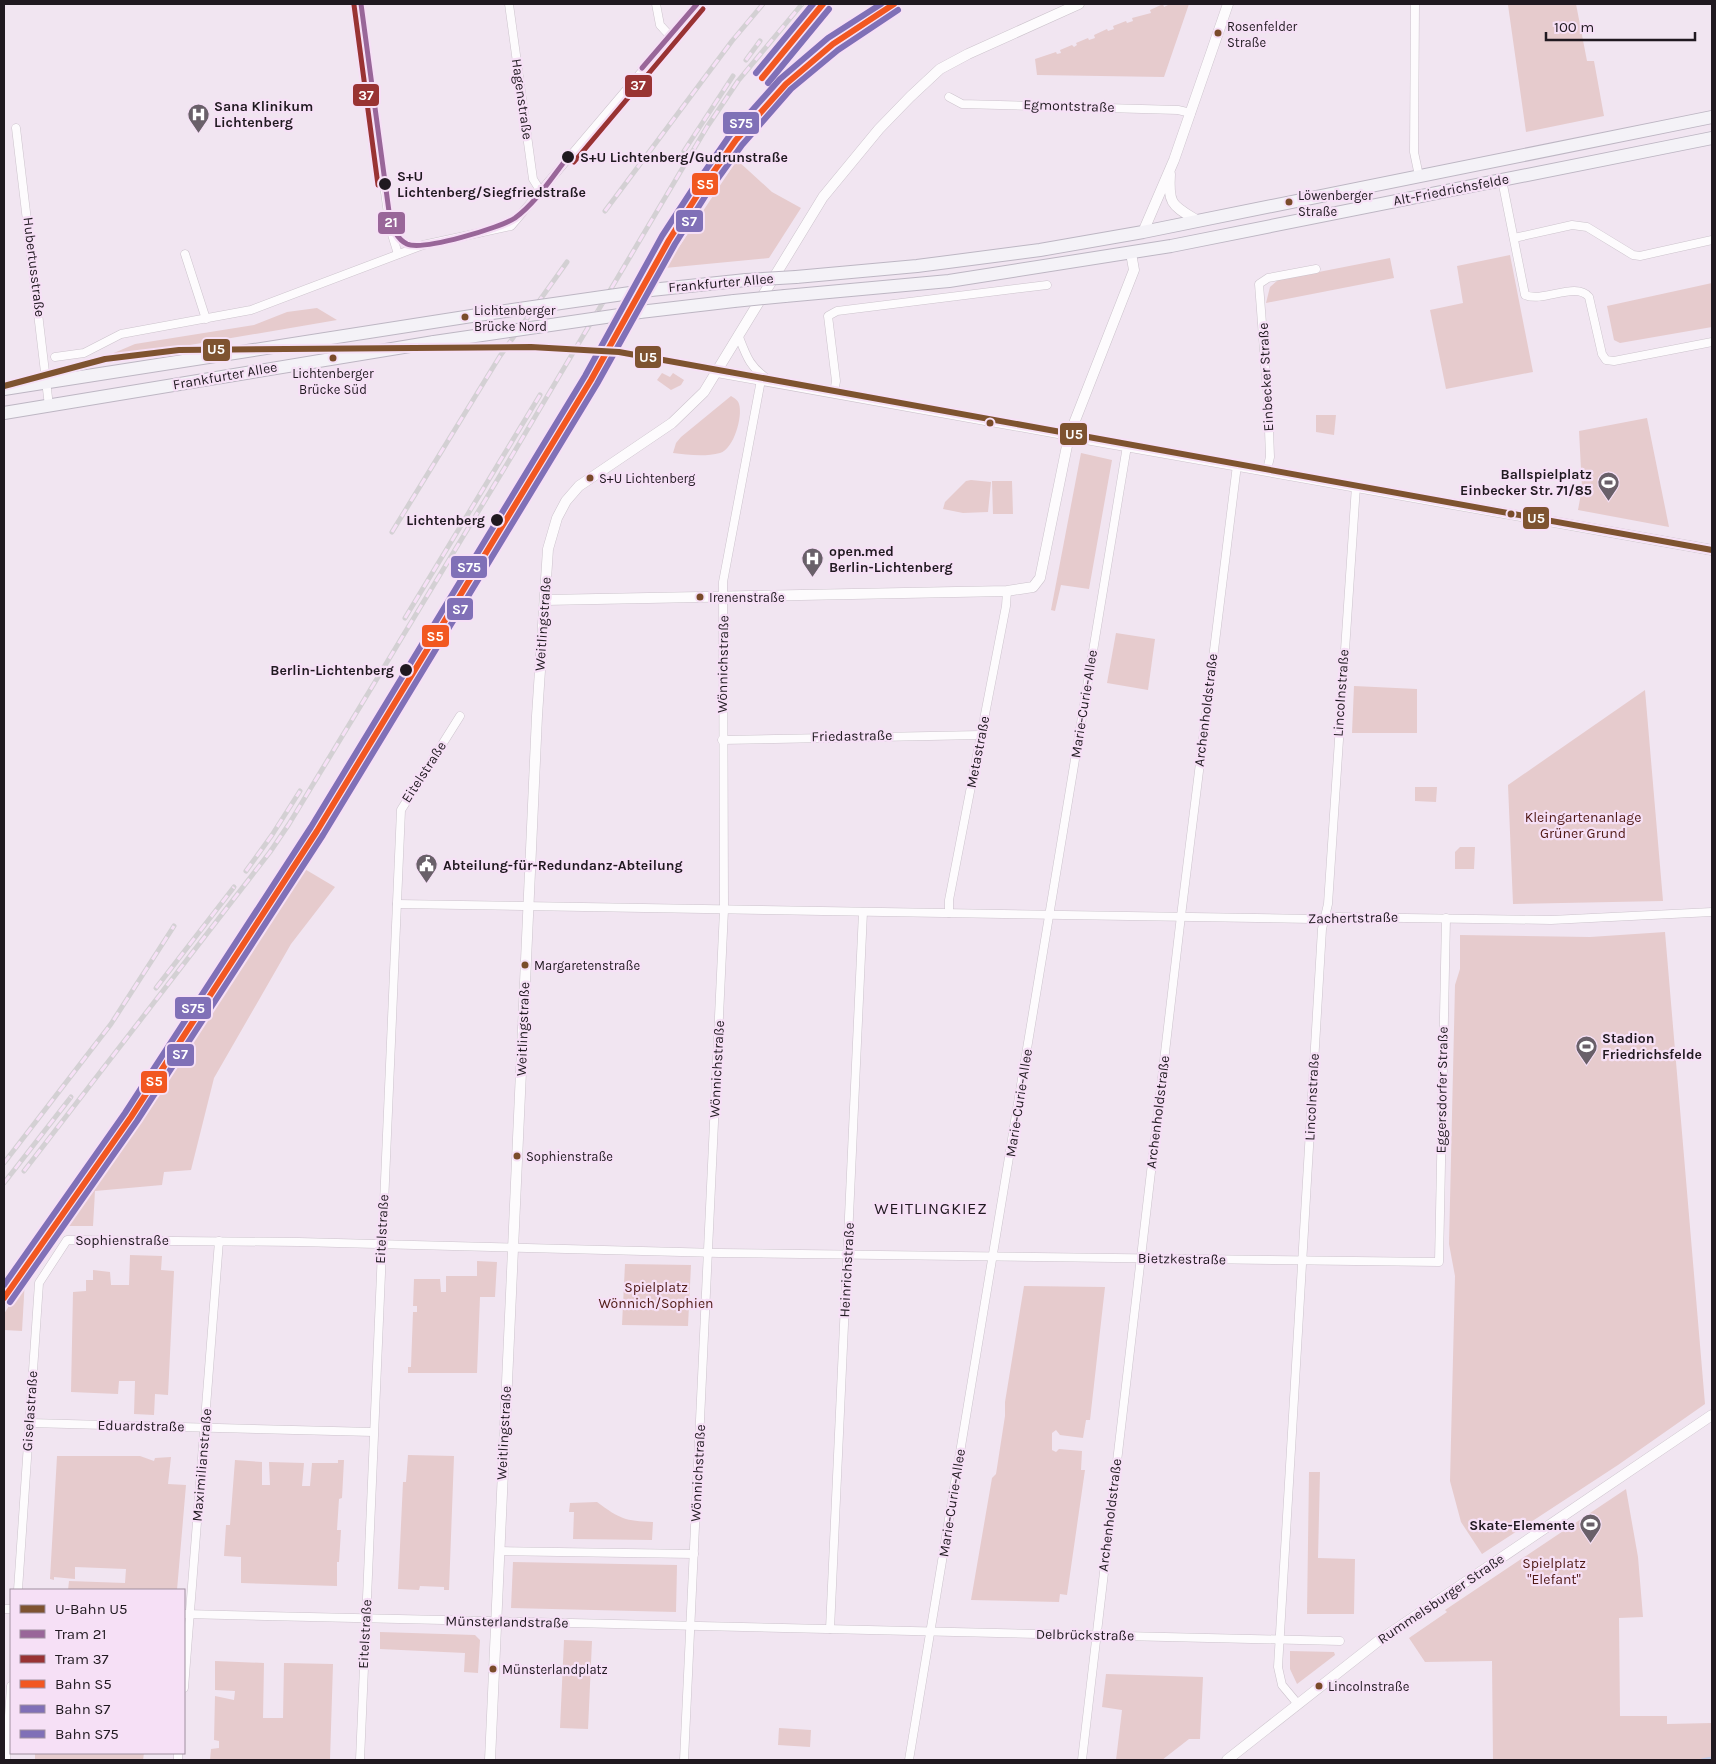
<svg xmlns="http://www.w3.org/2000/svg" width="1716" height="1764" font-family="Karla,sans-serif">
<rect width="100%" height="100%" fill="#f1e5f1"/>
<!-- green -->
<g fill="#e6cbcd">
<path d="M1163,4L1164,7L1170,4H1189L1164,77L1037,75L1035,59L1056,52L1057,54L1061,53L1060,50L1072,45L1074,47L1077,45L1076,43L1088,38L1089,40L1095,38L1094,35L1107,29L1108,31L1114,29L1113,26L1126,21L1127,23L1133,21L1132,18L1151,13L1150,10Z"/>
<path d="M1576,4L1587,61H1594L1604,116L1526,132L1508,5Z"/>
<path d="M737,160L772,192L801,208L769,258L665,268Z"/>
<path d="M1510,255L1533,372L1446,389L1430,310L1463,303L1457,266Z"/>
<path d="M1390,258L1394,278L1266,303L1270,287L1278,280Z"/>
<path d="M1712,283V327L1620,343L1614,340L1607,306Z"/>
<path d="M317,308L337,320L102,360V358L135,344L254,325L287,312Z"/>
<path d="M662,373L670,377L673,373L684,380L681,385L671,390L657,380Z"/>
<path d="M731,396C734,398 738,400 739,404C743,416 734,449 720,453C706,457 687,455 673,453L676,443L681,437Z"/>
<path d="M1316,415H1336L1334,435L1316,432Z"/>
<path d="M1647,418L1669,527L1578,510L1582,488L1579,431Z"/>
<path d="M1081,453L1112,460L1089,589L1061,585L1055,611L1051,610Z"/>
<path d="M971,480L991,482L988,512L963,513L943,509L945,502L966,481Z"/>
<path d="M992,481H1012L1013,514H993Z"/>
<path d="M1116,633L1155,639L1148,690L1107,683Z"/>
<path d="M1354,686L1417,689V733H1352Z"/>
<path d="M1645,690L1663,901L1513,904L1508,785Z"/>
<path d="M1415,787H1437L1436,802L1415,801Z"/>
<path d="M1460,847H1475L1474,869H1455V852Z"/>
<path d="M303,868L335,887L291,944L214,1078L191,1170L164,1172L162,1185L95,1191L93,1226H58Z"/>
<path d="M1665,932L1705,1404L1618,1465L1482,1554L1461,1522L1450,1481L1455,1276L1449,1244L1455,985L1460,969V935L1590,937Z"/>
<path d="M130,1255L162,1256L161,1270L174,1271L168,1395L155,1394L154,1415L134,1414L135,1381H119L118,1394L71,1392L73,1292L86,1291V1280H93V1270L110,1272L111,1285H129Z"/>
<path d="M477,1261L497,1262L495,1297H480L477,1373H408V1367H411L413,1312H417V1306H413L414,1279H440L441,1292H446V1276H477Z"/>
<path d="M625,1264L691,1265L688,1326L622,1325Z"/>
<path d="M25,1279L22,1331L4,1330V1314Z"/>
<path d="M1024,1286L1105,1287L1090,1420H1086L1083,1438L1060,1435L1056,1430L1052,1433V1450L1056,1452L1059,1449L1082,1451L1081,1470H1085L1067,1595L1060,1594L1059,1602L971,1600L992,1478L996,1474L1005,1416V1402Z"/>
<path d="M408,1455L454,1456L449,1590H444V1587L420,1586L419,1590L398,1589L403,1482H406Z"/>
<path d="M57,1456H140L154,1461L155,1458L171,1457L168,1484L186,1485L177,1590H68L69,1581L125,1583L126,1569L75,1567V1579L54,1577V1580L50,1579Z"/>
<path d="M235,1460L262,1462V1485H270L269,1462L304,1463L302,1486H310L312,1463H338V1460H344L342,1498L339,1499L337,1530H341L339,1562H337V1586L241,1583V1585V1557L224,1556L226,1525H230Z"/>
<path d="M1309,1472H1320L1318,1558L1355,1559L1354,1614H1307Z"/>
<path d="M1626,1489L1638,1557L1643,1617L1619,1618L1620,1716H1667V1724L1712,1723V1760H1493L1492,1661L1425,1662L1409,1638L1447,1612L1445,1610Z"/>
<path d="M597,1502C620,1519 625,1521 653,1522L652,1540L573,1539L574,1512H569L570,1503Z"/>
<path d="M513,1562L677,1565L676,1612L511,1608Z"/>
<path d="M380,1632L475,1635L480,1640L478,1673L464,1672L465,1653L380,1649Z"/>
<path d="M564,1640L592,1641L588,1729L560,1728Z"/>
<path d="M1290,1651L1334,1652L1335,1655L1297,1684L1290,1669Z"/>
<path d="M215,1661L264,1663L263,1718H283L284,1663L333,1664L330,1760H210L211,1749L219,1748V1741L214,1740L215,1696L234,1700L235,1691L215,1690Z"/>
<path d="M1106,1674L1203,1677L1200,1739H1189L1162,1760H1116L1122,1710L1102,1707Z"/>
<path d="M779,1728L811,1730L810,1747L778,1745Z"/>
<path d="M35,1753H144L143,1760H35Z"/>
</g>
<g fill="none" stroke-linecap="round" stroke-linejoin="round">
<!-- stream -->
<path stroke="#c2cce8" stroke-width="3" d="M1702,1760L1712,1758"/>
<defs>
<g id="minor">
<path d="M359,4L390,228L398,254"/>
<path d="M509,4L533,179L541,192"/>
<path d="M656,4L660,25L671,37"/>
<path d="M1415,4L1414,152L1419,176"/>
<path d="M949,97L962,104L1178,110L1191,113"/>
<path d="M16,128L49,406"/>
<path d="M1502,180L1525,295C1543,303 1576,281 1589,297L1602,354L1606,360L1614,361L1712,342"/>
<path d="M1514,238L1572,225L1587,227L1633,255L1640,256L1712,240"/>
<path d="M185,254L206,319"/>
<path d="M739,337C747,358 750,367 769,380"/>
<path d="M55,357L84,353L121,334L251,310L423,245L511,226L699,4"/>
<path d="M717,373L1069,436"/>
<path d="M834,393L836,381L828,316L837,311L1047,285"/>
<path d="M1267,470L1270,457L1268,403L1259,284L1268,278L1316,269"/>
<path d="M722,740L981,735"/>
<path d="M397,904L1312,919L1337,917L1551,920L1712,912"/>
<path d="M949,913V900L1006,606L1007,591"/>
<path d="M30,1423L373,1432"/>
<path d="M499,1551L694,1554"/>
<path d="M18,1590L39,1283L67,1240L299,1242L719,1253L1439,1262L1446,918"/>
<path d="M4,1609H11"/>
<path d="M184,1614L1340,1641"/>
<path d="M830,1629L863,912"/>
<path d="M184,1688L219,1241"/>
<path d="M1297,1703L1282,1685L1278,1667L1322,929L1328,904L1356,486"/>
<path d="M6,1760L11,1686"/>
<path d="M178,1760V1753"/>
<path d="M360,1760L401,810L460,716"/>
<path d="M684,1760L724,910L723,582L761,380"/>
<path d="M909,1760L1127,446"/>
<path d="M1082,1760L1181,916L1237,465"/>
</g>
<g id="tertiary">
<path d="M1170,174C1168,205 1172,205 1198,221"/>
<path d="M1143,232L1174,160L1228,4"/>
<path d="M1069,436L1712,550"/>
<path d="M545,600L1007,591L1033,587L1040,578L1069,436L1134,270L1131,253"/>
<path d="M490,1760L537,716L548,549L557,518L566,501L579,486L672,423L704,392L823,197L879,129L910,97L940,69L968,54L1079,4"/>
<path d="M1227,1760L1377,1642L1712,1415"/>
</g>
<g id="primary">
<path d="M796,277L917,266L1040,250L1143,232L1712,117"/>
<path d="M651,290L746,280"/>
<path d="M785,296L949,281L1171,246L1712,138"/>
<path d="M640,312L734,301"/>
<path d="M4,389L478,315"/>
<path d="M4,413L434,342"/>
</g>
</defs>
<!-- minor casing -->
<use href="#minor" stroke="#ccc3cc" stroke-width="9"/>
<!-- tertiary casing -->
<use href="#tertiary" stroke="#ccc3cc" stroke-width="11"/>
<!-- primary casing -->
<use href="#primary" stroke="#bdb6c3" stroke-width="14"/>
<!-- minor -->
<use href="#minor" stroke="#fdfbfd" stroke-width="8"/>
<!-- tertiary -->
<use href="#tertiary" stroke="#fdfbfd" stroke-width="10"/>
<!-- primary -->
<use href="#primary" stroke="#f4f2f7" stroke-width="12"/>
<defs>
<g id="rail">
<path d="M746,60L760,41"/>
<path d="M684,151L733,76"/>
<path d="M605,211L732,41L763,4"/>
<path d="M392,532L500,356L567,262"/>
<path d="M405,618L540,395"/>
<path d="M246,871L272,835L300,791"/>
<path d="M156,988L234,887"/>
<path d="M4,1163L111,1024L174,926"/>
<path d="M24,1171L270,852L289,824L507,464L707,127L738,81L802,4"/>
<path d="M4,1183L71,1097"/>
</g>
</defs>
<!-- rail casing -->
<use href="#rail" stroke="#d3d0d3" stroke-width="5"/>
<!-- rail -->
<use href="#rail" stroke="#f6e0f6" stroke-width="3" stroke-dasharray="9" stroke-linecap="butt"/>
<defs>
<g id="primary-bridge">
<path d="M746,280L796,277"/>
<path d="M734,301L785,296"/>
<path d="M478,315L651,290"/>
<path d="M434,342L640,312"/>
</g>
</defs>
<!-- primary-bridge casing -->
<use href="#primary-bridge" stroke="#bdb6c3" stroke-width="14" stroke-linecap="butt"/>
<!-- primary-bridge -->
<use href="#primary-bridge" stroke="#f4f2f7" stroke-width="12"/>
<defs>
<g id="rail-1">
<path d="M762,78L823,4"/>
<path d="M4,1298L131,1117L317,831L591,380L669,240L700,191L736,140L786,84L833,44L894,4"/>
</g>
<g id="rail-2">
<path d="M768,83L829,9"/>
<path d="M10,1302L137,1121L323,835L597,384L675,244L706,195L742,145L791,89L838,50L898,10"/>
</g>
<g id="rail-3">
<path d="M756,73L813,4"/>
<path d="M4,1285L125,1113L311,827L585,376L662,236L694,187L730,135L780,79L828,38L881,4"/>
</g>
</defs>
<!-- rail-1 casing -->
<use href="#rail-1" stroke="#f6e0f6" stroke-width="10"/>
<!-- rail-2 casing -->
<use href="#rail-2" stroke="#f6e0f6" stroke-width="10"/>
<!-- rail-3 casing -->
<use href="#rail-3" stroke="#f6e0f6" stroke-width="10"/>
<!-- rail-1 -->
<use href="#rail-1" stroke="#f25721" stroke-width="6"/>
<!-- rail-2 -->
<use href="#rail-2" stroke="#8070b7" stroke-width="6"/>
<!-- rail-3 -->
<use href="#rail-3" stroke="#8070b7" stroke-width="6"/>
<defs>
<g id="tram-1">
<path d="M361,4L390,219C393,229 397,239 407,244C423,251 500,228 515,218C536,203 552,177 568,157"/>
<path d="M642,68L697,4"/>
</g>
<g id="tram-2">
<path d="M354,5L378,185"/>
<path d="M574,162L703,9"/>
</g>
</defs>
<!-- tram-1 casing -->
<use href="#tram-1" stroke="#f6e0f6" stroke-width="9"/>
<!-- tram-2 casing -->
<use href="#tram-2" stroke="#f6e0f6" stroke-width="9"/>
<!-- tram-1 -->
<use href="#tram-1" stroke="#969" stroke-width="5"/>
<!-- tram-2 -->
<use href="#tram-2" stroke="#933" stroke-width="5"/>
<defs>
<path id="metro-1" d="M4,386L105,359L179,350L531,347L619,352L1712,550"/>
</defs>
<!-- metro-1 casing -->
<use href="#metro-1" stroke="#f6e0f6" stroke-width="10"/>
<!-- metro-1 -->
<use href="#metro-1" stroke="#7e5330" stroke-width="6"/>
</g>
<!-- icons -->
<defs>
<symbol id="hospital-pin" viewBox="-11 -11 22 30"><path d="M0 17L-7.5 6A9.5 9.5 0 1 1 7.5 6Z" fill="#696069" stroke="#f6e0f6"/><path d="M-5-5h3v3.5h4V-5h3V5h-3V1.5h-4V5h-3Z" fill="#fff"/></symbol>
<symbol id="stadium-pin" viewBox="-11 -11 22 30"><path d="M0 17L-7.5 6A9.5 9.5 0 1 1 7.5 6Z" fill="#696069" stroke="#f6e0f6"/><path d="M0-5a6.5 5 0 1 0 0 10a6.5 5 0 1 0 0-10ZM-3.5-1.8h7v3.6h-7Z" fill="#fff"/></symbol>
<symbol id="civic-pin" viewBox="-11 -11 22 30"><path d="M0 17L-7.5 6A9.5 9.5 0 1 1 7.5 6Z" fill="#696069" stroke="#f6e0f6"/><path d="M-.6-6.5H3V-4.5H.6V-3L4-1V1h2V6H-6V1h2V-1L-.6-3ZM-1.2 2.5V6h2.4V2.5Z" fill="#fff"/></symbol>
</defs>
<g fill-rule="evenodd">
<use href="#hospital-pin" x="186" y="102" width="25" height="34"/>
<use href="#stadium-pin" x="1596" y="470" width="25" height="34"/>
<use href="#hospital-pin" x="800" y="546" width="25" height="34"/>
<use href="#civic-pin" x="414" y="852" width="25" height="34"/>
<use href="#stadium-pin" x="1574" y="1034" width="25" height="34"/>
<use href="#stadium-pin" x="1578" y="1512" width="25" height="34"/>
</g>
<!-- markers -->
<g fill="#7a4b2a" stroke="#f6e0f6" stroke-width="2">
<circle cx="1218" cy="33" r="4.5"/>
<circle cx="1289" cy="202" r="4.5"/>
<circle cx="465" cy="317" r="4.5"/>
<circle cx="333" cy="358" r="4.5"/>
<circle cx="990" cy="423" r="4.5"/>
<circle cx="590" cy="478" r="4.5"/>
<circle cx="1511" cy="514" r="4.5"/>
<circle cx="700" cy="597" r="4.5"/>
<circle cx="525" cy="965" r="4.5"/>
<circle cx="517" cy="1156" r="4.5"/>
<circle cx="493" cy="1669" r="4.5"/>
<circle cx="1319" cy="1686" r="4.5"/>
</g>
<g fill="#201920" stroke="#f6e0f6" stroke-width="2">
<circle cx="568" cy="157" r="7"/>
<circle cx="385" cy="184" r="7"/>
<circle cx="497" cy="520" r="7"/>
<circle cx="406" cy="670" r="7"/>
</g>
<g text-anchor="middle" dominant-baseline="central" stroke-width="4.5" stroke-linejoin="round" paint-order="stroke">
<!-- bus labels -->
<g font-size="13" fill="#201920" stroke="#f6e0f6" text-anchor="start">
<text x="1227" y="26">Rosenfelder<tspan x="1227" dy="16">Straße</tspan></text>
<text x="1298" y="195">Löwenberger<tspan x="1298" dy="16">Straße</tspan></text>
<text x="474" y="310">Lichtenberger<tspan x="474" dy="16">Brücke Nord</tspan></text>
<text x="333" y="373" text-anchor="middle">Lichtenberger<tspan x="333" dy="16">Brücke Süd</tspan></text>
<text x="599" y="478">S+U Lichtenberg</text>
<text x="709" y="597">Irenenstraße</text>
<text x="534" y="965">Margaretenstraße</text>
<text x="526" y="1156">Sophienstraße</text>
<text x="502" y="1669">Münsterlandplatz</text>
<text x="1328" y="1686">Lincolnstraße</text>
</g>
<!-- street labels -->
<g font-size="14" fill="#201920" stroke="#f6e0f6">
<text transform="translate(522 99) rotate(82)">Hagenstraße</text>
<text transform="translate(1069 106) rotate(2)">Egmontstraße</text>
<text transform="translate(1451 190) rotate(-11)">Alt-Friedrichsfelde</text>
<text transform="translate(34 267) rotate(83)">Hubertusstraße</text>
<text transform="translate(721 283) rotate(-5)">Frankfurter Allee</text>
<text transform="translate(225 376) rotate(-10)">Frankfurter Allee</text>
<text transform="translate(1266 377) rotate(-93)">Einbecker Straße</text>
<text transform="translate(543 624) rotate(-86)">Weitlingstraße</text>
<text transform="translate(723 664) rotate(-89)">Wönnichstraße</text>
<text transform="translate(1341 693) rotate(-86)">Lincolnstraße</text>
<text transform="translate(1084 704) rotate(-81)">Marie-Curie-Allee</text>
<text transform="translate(1206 710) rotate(-83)">Archenholdstraße</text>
<text transform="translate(852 736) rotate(-1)">Friedastraße</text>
<text transform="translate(978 752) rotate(-79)">Metastraße</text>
<text transform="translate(424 772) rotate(-57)">Eitelstraße</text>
<text transform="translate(1353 918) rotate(-1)">Zachertstraße</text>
<text transform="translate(523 1029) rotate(-88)">Weitlingstraße</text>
<text transform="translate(717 1069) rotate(-87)">Wönnichstraße</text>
<text transform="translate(1442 1090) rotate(-89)">Eggersdorfer Straße</text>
<text transform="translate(1312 1097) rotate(-87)">Lincolnstraße</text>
<text transform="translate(1019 1103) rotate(-81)">Marie-Curie-Allee</text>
<text transform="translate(1158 1112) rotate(-83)">Archenholdstraße</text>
<text transform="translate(382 1229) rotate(-87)">Eitelstraße</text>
<text x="122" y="1240">Sophienstraße</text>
<text transform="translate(1182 1259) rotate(1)">Bietzkestraße</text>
<text transform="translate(847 1270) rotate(-87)">Heinrichstraße</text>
<text transform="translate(30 1411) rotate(-86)">Giselastraße</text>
<text transform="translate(141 1426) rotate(1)">Eduardstraße</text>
<text transform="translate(504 1433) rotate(-87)">Weitlingstraße</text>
<text transform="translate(202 1465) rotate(-85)">Maximilianstraße</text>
<text transform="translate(698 1473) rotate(-87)">Wönnichstraße</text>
<text transform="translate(952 1503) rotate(-81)">Marie-Curie-Allee</text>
<text transform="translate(1110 1515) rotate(-83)">Archenholdstraße</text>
<text transform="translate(1441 1599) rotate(-34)">Rummelsburger Straße</text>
<text transform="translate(507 1622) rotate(1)">Münsterlandstraße</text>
<text transform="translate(365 1634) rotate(-87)">Eitelstraße</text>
<text transform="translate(1085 1635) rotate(1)">Delbrückstraße</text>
</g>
<!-- poi labels -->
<g font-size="14" font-weight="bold" fill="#201920" stroke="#f6e0f6" text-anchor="start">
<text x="214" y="106">Sana Klinikum<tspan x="214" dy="16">Lichtenberg</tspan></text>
<text x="1592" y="474" text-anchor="end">Ballspielplatz<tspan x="1592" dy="16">Einbecker Str. 71/85</tspan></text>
<text x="829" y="551">open.med<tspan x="829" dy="16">Berlin-Lichtenberg</tspan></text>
<text x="443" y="865">Abteilung-für-Redundanz-Abteilung</text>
<text x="1602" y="1038">Stadion<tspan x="1602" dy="16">Friedrichsfelde</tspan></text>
<text x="1575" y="1525" text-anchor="end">Skate-Elemente</text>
</g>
<!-- stop labels -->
<g font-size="14" font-weight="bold" fill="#201920" stroke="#f6e0f6" text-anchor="start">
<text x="580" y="157">S+U Lichtenberg/Gudrunstraße</text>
<text x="397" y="176">S+U<tspan x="397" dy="16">Lichtenberg/Siegfriedstraße</tspan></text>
<text x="485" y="520" text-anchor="end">Lichtenberg</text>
<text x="394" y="670" text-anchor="end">Berlin-Lichtenberg</text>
</g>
<!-- park labels -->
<g font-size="14" fill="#4e1713" stroke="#f6e0f6">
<text x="1583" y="817">Kleingartenanlage<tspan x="1583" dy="16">Grüner Grund</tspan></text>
<text x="656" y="1287">Spielplatz<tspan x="656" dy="16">Wönnich/Sophien</tspan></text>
<text x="1554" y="1563">Spielplatz<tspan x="1554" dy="16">"Elefant"</tspan></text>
</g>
<!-- quarter labels -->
<g font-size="16" letter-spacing="1" fill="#201920" stroke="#f6e0f6">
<text x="931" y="1208">WEITLINGKIEZ</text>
</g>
</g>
<g stroke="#f6e0f6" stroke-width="2">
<rect x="624" y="74" width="29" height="24" rx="5" fill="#933"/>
<rect x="352" y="83" width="28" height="24" rx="5" fill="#933"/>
<rect x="722" y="111" width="38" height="24" rx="5" fill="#8070b7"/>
<rect x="691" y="172" width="28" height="24" rx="5" fill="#f25721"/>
<rect x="675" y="209" width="29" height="24" rx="5" fill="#8070b7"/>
<rect x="377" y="211" width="29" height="24" rx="5" fill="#969"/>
<rect x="202" y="338" width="29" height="24" rx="5" fill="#7e5330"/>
<rect x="634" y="345" width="28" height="24" rx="5" fill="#7e5330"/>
<rect x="1059" y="422" width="29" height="24" rx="5" fill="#7e5330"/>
<rect x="1522" y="506" width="28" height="24" rx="5" fill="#7e5330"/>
<rect x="450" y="555" width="38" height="24" rx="5" fill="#8070b7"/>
<rect x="446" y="597" width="28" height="24" rx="5" fill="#8070b7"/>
<rect x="421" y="624" width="29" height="24" rx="5" fill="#f25721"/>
<rect x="174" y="996" width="38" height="24" rx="5" fill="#8070b7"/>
<rect x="166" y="1043" width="29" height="24" rx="5" fill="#8070b7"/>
<rect x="140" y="1070" width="28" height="24" rx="5" fill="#f25721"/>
</g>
<g font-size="14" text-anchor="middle" font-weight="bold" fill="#fff">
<text x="638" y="90">37</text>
<text x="366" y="100">37</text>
<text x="741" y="128">S75</text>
<text x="705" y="189">S5</text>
<text x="689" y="226">S7</text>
<text x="391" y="227">21</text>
<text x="216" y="354">U5</text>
<text x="648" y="362">U5</text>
<text x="1074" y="439">U5</text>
<text x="1536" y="523">U5</text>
<text x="469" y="572">S75</text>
<text x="460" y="614">S7</text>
<text x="435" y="641">S5</text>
<text x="193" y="1013">S75</text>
<text x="180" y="1059">S7</text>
<text x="154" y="1086">S5</text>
</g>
<!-- border -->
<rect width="1716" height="1764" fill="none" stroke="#201920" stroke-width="10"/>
<!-- legend -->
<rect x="10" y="1589" width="175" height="165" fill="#f6e0f6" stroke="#a090a0"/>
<rect x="20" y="1605" width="25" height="8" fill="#7e5330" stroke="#a090a0"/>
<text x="55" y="1614" font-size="15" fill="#201920">U-Bahn U5</text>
<rect x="20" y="1630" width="25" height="8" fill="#996699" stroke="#a090a0"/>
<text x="55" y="1639" font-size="15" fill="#201920">Tram 21</text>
<rect x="20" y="1655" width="25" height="8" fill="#993333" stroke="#a090a0"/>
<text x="55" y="1664" font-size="15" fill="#201920">Tram 37</text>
<rect x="20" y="1680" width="25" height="8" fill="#f25721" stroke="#a090a0"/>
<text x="55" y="1689" font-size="15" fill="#201920">Bahn S5</text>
<rect x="20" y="1705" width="25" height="8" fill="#8070b7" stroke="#a090a0"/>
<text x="55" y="1714" font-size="15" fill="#201920">Bahn S7</text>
<rect x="20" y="1730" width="25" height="8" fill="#8070b7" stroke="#a090a0"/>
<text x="55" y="1739" font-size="15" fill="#201920">Bahn S75</text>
<!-- scale -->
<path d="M1546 32v8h149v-8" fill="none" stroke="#201920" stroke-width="2.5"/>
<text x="1554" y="32" font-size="15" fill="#201920" stroke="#f6e0f6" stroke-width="4" paint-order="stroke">100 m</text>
</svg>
